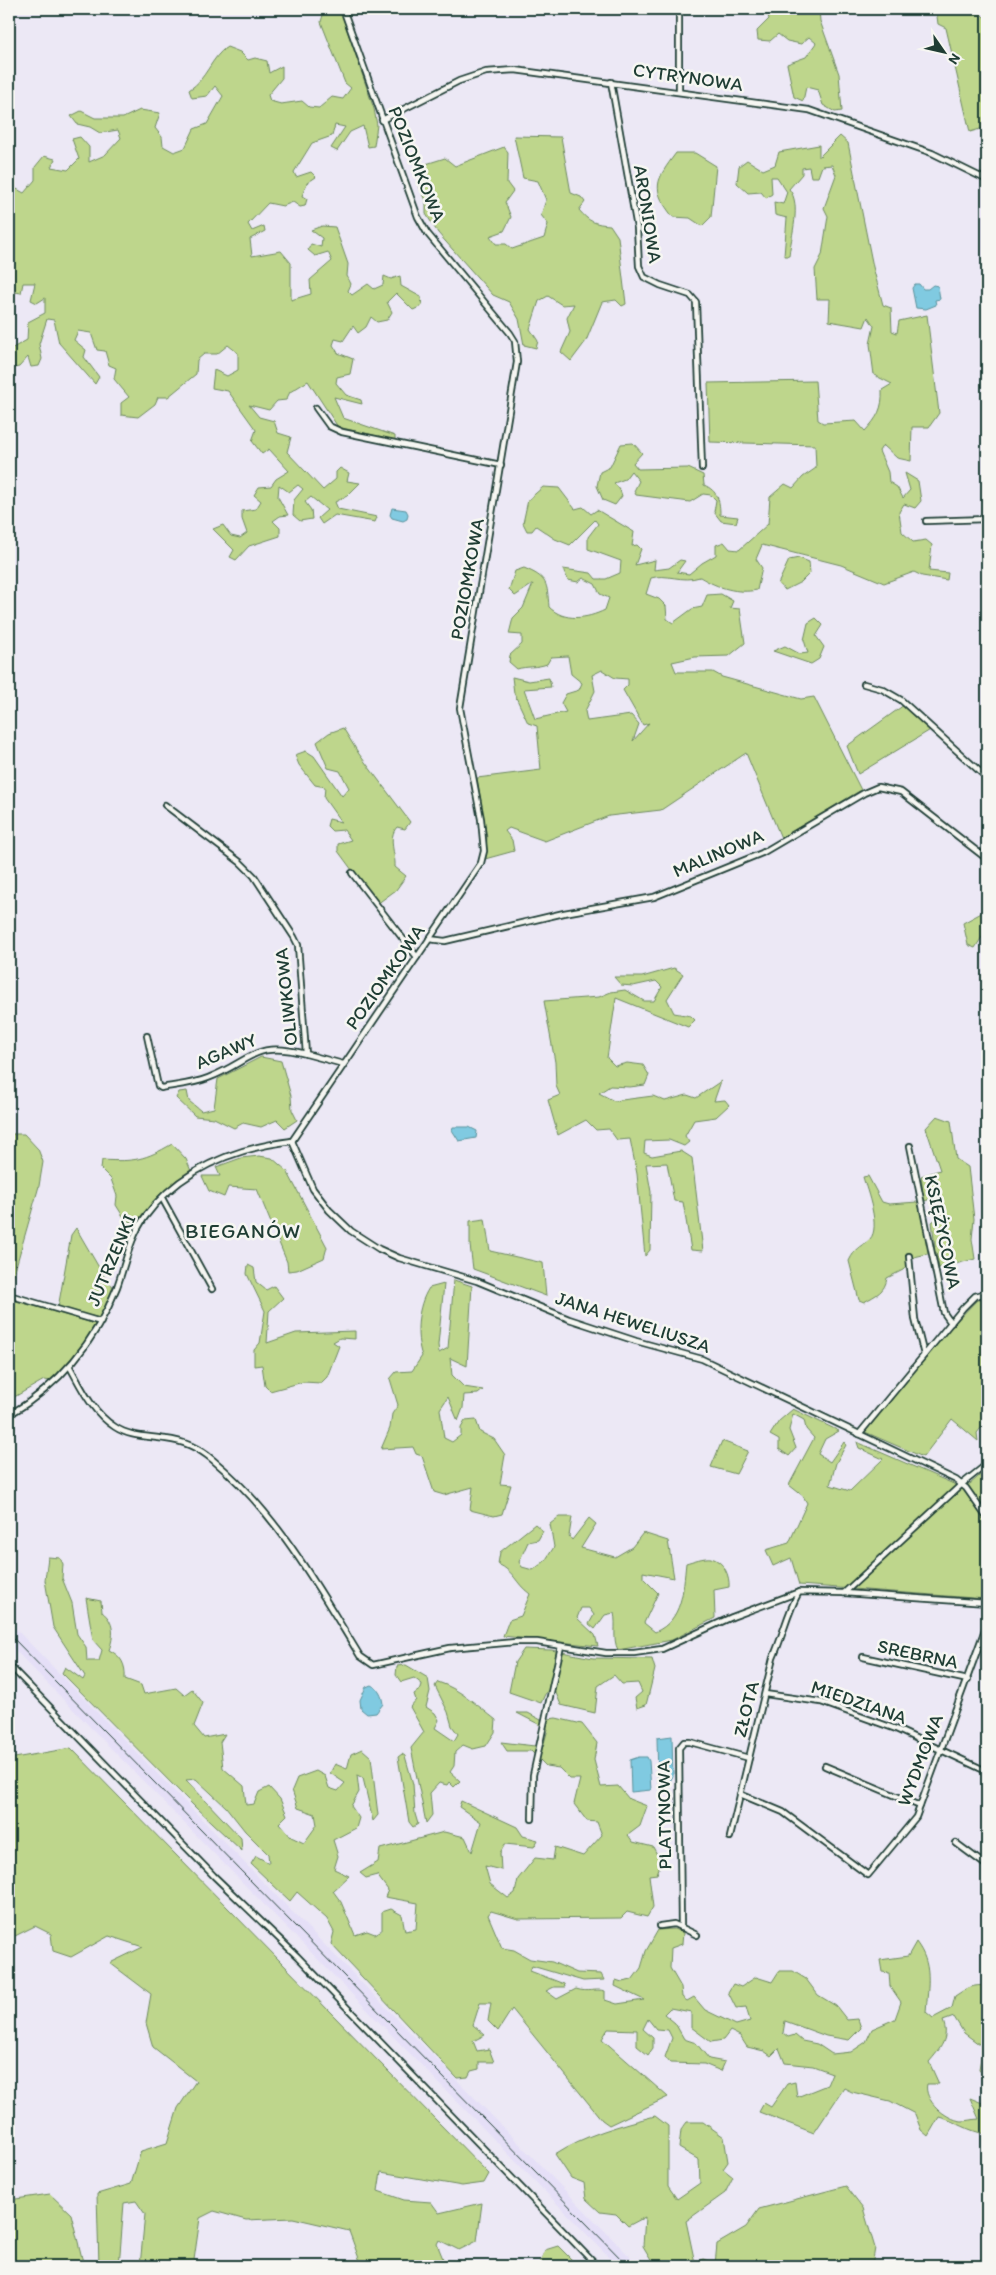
<svg xmlns="http://www.w3.org/2000/svg" width="996" height="2275" font-family="Itim,sans-serif">
<rect width="100%" height="100%" fill="#ece8f5"/>
<filter id="ink" filterUnits="userSpaceOnUse"><feTurbulence type="fractalNoise" baseFrequency=".02" numOctaves="2"/><feDisplacementMap in="SourceGraphic" scale="10" xChannelSelector="R" yChannelSelector="G"/><feConvolveMatrix kernelMatrix="1 2 1 2 8 2 1 2 1" color-interpolation-filters="sRGB"/></filter>
<g filter="url(#ink)">
<!-- built -->
<path fill="#e5dff7" d="M9,1622L362,1983L639,2266H618L9,1644Z"/>
<!-- green -->
<g fill="#bed68c" stroke="#6e8a60" fill-rule="evenodd">
<path d="M330,9H340L374,109L377,125L374,146L368,147L363,126L350,132L337,151L331,148L345,127L335,125L332,136L312,143L294,172L296,177L311,172L316,177L307,183L302,196L307,199L305,206L300,207L293,202L283,206L268,203L248,224L252,231L264,226L265,231L250,239L252,256L281,251L291,263V300L311,294L310,280L332,261L328,252L315,256L308,250L311,244L321,247L322,238L311,230L322,226L335,227L348,264L347,276L351,284L348,291L352,295L368,284L374,289L383,285L384,276L391,279L400,276L401,286L421,297L422,306L413,310L396,293L387,302L392,312L387,320L377,322L371,317L366,327L358,333L353,326L343,341L335,339L333,345L338,353L353,359L350,374L337,377L336,383L346,395L361,400L362,404L334,397L343,418L395,436V440L338,427L308,381L290,392L286,400L277,401L269,410L249,405L259,417L274,421L278,433L291,437L287,452L323,490L336,479V472L340,468L349,473L347,481L360,483L347,496L335,502L338,509L377,517L375,522L335,515L322,524L318,518L327,510L311,497L305,502L311,510L312,519L300,521L293,515L294,500L303,489L298,485L289,492L279,485L278,497L288,515L280,516L273,521L280,528V536L249,546L236,560L230,557L234,550L213,529L223,525L231,536L240,538L247,533L242,519V511L256,509L261,501L254,495L259,487L271,486L276,479L289,471L269,449L262,454L252,441L256,430L228,391L212,388L214,370L227,376L238,370V353L228,345L217,354H204L197,360L196,374L168,397H158L155,404L138,417L121,415V403L129,397L114,379L116,368L109,365L105,351L97,350L91,333L78,331L74,340L86,350L84,357L99,377L95,384L59,343L54,320L47,319L39,344L42,359L39,366L31,367L28,357L19,367L9,369V350L27,340L28,322L45,313V298L37,303L31,300L35,283H23L21,293L9,291V189L13,187L24,193L35,180V167L44,156L55,159L51,167L68,170L79,159L72,139L80,137L89,147V162L105,155L121,138L118,130L100,133L90,127L77,124L71,116L81,111L95,118H123L140,110L160,113L155,128L162,137L163,146L174,152L185,148L194,129L207,124L223,96L215,86L207,96L192,98L189,90C207,79 211,57 227,47L240,52L248,60L255,58L267,61L269,73L282,66V78L268,95L270,101L281,104L302,101L309,107L319,108L332,97L343,99L351,88L345,83L321,22L324,11Z"/>
<path d="M766,9H819L820,21L839,74L842,111L835,112L823,105L818,90L806,87L803,101L794,97L787,64L806,57L816,43L809,37L801,44L787,41L778,34L770,41L758,40L757,31L769,19Z"/>
<path d="M936,9H976L987,20V127L970,132L946,28L938,24Z"/>
<path d="M514,136L561,137L571,193L581,197L585,202L579,210C589,222 595,224 610,225L618,237L626,304L622,306L616,300L602,302L586,341L571,361L561,352L570,332L567,318L574,304L562,305L548,296L539,301L530,329L538,341L536,348L524,345L519,319L509,302L493,295L438,233L426,214V200L418,184L426,164L445,158L455,166L504,147L508,152L507,183L513,191L505,202L511,217L504,231L490,236L496,244H506L512,249L544,238L548,224L541,215L546,200L538,181L523,178Z"/>
<path d="M840,136L848,143L873,267L883,305L891,308L892,331L897,333L899,321L927,315L939,413L929,427H912L911,461L897,458L883,445L879,451L888,472L889,482L897,487L903,498L910,490L905,473L918,481L921,501L915,508L904,504L899,512L902,532L913,542L926,540L932,545L929,571L948,573L947,580L922,576L914,572L884,583L841,565L762,545L756,559L762,568L757,590C738,594 718,588 700,577C681,583 667,573 651,578L646,594L659,599L666,606L667,619L673,623L692,609L702,607L707,595L721,594L733,601L730,608L740,609L745,643L729,656L695,657L672,662L676,672H713L722,677L801,699L814,697L861,790L781,838L746,753L661,810L609,816L545,841L509,828L505,831L512,840L514,851L485,859L487,838L477,778L541,770L537,726L528,723L514,693L512,677L529,681L549,678L551,687L524,689L535,719L566,712L561,703L566,694L579,690L582,683L571,674L568,656L551,657L547,664C536,668 527,666 517,669L509,662L510,655L522,644V635L509,634L513,618L523,608L533,584L515,596L509,590L515,571L524,568C548,578 547,583 549,607C564,622 587,619 605,610L609,598L600,594L595,584L583,578L578,582L568,580L563,569L591,573L596,579H606L620,573L621,561L588,549V537L598,524L595,520L570,545L555,539L536,526L532,531H527L523,523L528,500L543,487L559,488L575,509L583,507L591,514L597,510L634,532L632,546L637,545L641,549L635,565L655,560L654,570L669,568L680,560L685,561L677,572L689,574L702,563L716,555V545L724,542L730,549L739,550L768,524L770,497L785,484L793,488L803,477L816,468L815,445L710,442L708,383L815,381L818,420L823,423L856,421L865,431C877,418 883,409 882,390L892,384L874,375L870,344L874,326L868,317L864,327L829,321L830,299H817L815,269L822,255L828,216L824,208L836,175L832,165L822,166L818,177H811L809,167L802,168V174L789,189C802,204 791,236 789,256H784L787,218L775,215L774,202L783,204L787,192L777,177H771L772,194L766,198L761,192L748,193L737,183L739,166L747,160L763,170L775,165L779,152L819,145V157ZM602,670L615,678L628,679V685L623,690L643,725L649,723L633,741L639,724L631,715L587,721L585,711L595,691L592,675Z"/>
<path d="M676,153H695L716,166L711,217L702,226L690,218L673,217C651,189 655,181 676,153Z"/>
<path d="M633,443L642,453L633,463L638,469L688,468L703,475L704,485C718,491 720,501 720,515L738,517L736,523L721,521L714,512L716,500L711,495L703,494L690,502L636,495L634,491L639,481L631,471L625,479L614,483L620,490L622,496L615,505L603,500L597,486L600,472L610,467L621,444Z"/>
<path d="M799,558L809,562L810,573L801,582L785,590L778,584L789,560Z"/>
<path d="M816,618L823,625L816,636L824,647L819,659L811,664L773,651L785,646L800,654L808,653L804,640L808,623Z"/>
<path d="M904,705L932,729L858,774L847,746Z"/>
<path d="M343,728L359,754L410,822L405,829L397,827C387,838 396,854 395,867L406,876L396,890L377,904L338,851V844L351,840L344,830L332,831L327,826L329,819L341,822L324,798L325,787L315,785L299,765L295,755L306,751L314,756L342,796L349,788L340,771L328,768L317,742L329,733Z"/>
<path d="M987,910V935L982,937L975,948L968,945L963,923Z"/>
<path d="M674,968L683,974L667,999L674,1013L691,1016L695,1020L688,1027L616,998L607,1058L615,1066L627,1063L643,1065L649,1075L645,1085L630,1087L610,1086L599,1093L614,1101L653,1096L665,1101L687,1095L696,1098L721,1081L714,1101L725,1100L729,1105L716,1117L694,1120L685,1136L689,1142L684,1146L669,1140L645,1141L644,1153L652,1156L681,1151L692,1158L703,1251L691,1250L683,1202L674,1201L667,1163L646,1164L651,1192L650,1250L645,1256L637,1174L630,1139L617,1140L609,1129L596,1130L586,1120L558,1135L548,1100L560,1095L556,1086L555,1062L544,1001L599,997L611,992L625,990L644,1001H654L662,987L656,981L633,986L621,985L614,977H642Z"/>
<path d="M261,1057L281,1061L291,1096L292,1110L297,1120L285,1128L277,1120L261,1127L243,1123L234,1128L214,1118L195,1116L176,1098L179,1092L187,1091L189,1101L201,1111L214,1108L218,1079Z"/>
<path d="M937,1116L951,1121L956,1159L968,1167L974,1219L972,1239L975,1259L939,1268L936,1252L914,1257L903,1270L887,1278C885,1292 876,1295 864,1302L859,1300L849,1261C855,1248 861,1248 870,1239C881,1227 867,1191 863,1177L868,1176L882,1202L889,1204L918,1202L929,1248L935,1247L932,1222L943,1214L942,1196L924,1201L921,1176L940,1170L926,1128Z"/>
<path d="M9,1134H24L38,1149L43,1162L39,1186L9,1291Z"/>
<path d="M172,1144L186,1159L191,1171L160,1194L136,1222L126,1221L116,1205L117,1196L111,1179L101,1169L102,1160C134,1162 145,1160 172,1144Z"/>
<path d="M259,1156L272,1158L287,1171L327,1247L324,1258L297,1270L288,1271L287,1262L257,1189L228,1187L224,1197L209,1191L202,1176H220L216,1167L241,1158Z"/>
<path d="M485,1219L490,1251L543,1263L546,1296L473,1269L470,1245V1221Z"/>
<path d="M76,1228L108,1283L112,1285L113,1289L100,1318L58,1308L71,1235Z"/>
<path d="M248,1265L254,1268L256,1282L266,1290L274,1286L283,1298L269,1311L267,1343L296,1333L355,1331V1339L340,1338L333,1342L339,1346L327,1377L321,1383L303,1382L270,1391L265,1386L262,1365L254,1366V1350L260,1343L265,1311L247,1274Z"/>
<path d="M454,1280L472,1286L467,1366L450,1358L452,1375L464,1387L483,1390L478,1394L464,1395L463,1408L458,1421L448,1397L440,1409L444,1438L452,1442L461,1435V1428L465,1421L476,1420L480,1432L494,1439L505,1455L500,1484L511,1485L502,1514L494,1516L470,1510L473,1487L444,1495L434,1492L422,1456L416,1454L413,1447L381,1449L390,1428L392,1414L398,1405L390,1379L396,1372L412,1371L422,1356C415,1336 417,1306 429,1288L444,1284L438,1345L439,1353L448,1348Z"/>
<path d="M9,1299L96,1324L78,1353L52,1381L44,1380L9,1400Z"/>
<path d="M987,1299V1385L981,1392L987,1420L977,1433L978,1441L952,1419L923,1457L865,1432L951,1327L977,1300Z"/>
<path d="M793,1409L839,1431L825,1439L818,1454L830,1462L844,1442L846,1445L836,1463L830,1485L850,1491L883,1459L859,1448L857,1442L956,1485L970,1484L987,1469V1599L799,1585L791,1558L773,1566L766,1550L789,1543L807,1503L803,1496L789,1485L814,1438L806,1429L804,1420L793,1414L789,1430L796,1448L789,1456L779,1449V1440L770,1435L779,1421Z"/>
<path d="M722,1441L748,1451L736,1474L711,1467Z"/>
<path d="M559,1517H572L569,1536L572,1540L589,1518L596,1524L581,1548L615,1557L632,1547L643,1533L668,1541L674,1578L643,1572V1578L658,1593L644,1623L655,1632C683,1620 683,1590 686,1563C693,1561 704,1557 711,1558C724,1561 730,1576 729,1587L714,1590L715,1618L672,1640L618,1650C612,1638 617,1626 614,1613L605,1615L595,1629L589,1624L594,1615L589,1608H581L577,1618L595,1635L598,1646L503,1636L509,1620L521,1616L530,1594C515,1583 515,1572 498,1564L500,1552L535,1524L543,1531L538,1540L528,1542L519,1562L522,1567L533,1570L545,1561L554,1547L550,1524Z"/>
<path d="M48,1557L60,1558L63,1564L62,1578L72,1603L77,1634L86,1647L87,1661H99L102,1650L93,1640L86,1598L101,1601L102,1612C115,1622 114,1636 109,1650C121,1656 126,1664 125,1679L141,1685L144,1694L176,1688L184,1695L192,1689L203,1703L194,1726L204,1738L225,1734L220,1742L223,1768L244,1786L246,1805L254,1804L259,1792L269,1787L280,1799L287,1815L279,1823L291,1837L304,1843L317,1825L315,1814L298,1808L292,1790L297,1778L316,1771L325,1776L329,1788L338,1791L345,1783L330,1773L335,1764L347,1769L351,1754L362,1749L371,1757L378,1815L373,1821L363,1778L357,1775L359,1792L351,1806L359,1818L356,1828L333,1840L338,1856L334,1869L349,1876L333,1891L341,1902L355,1935L367,1931L375,1934L382,1930V1912L391,1909L402,1915L405,1931L416,1929L418,1903L385,1897L388,1890L377,1875L366,1878L360,1873L378,1862L380,1849L444,1832L465,1837L472,1852L481,1822L459,1807L461,1801L517,1827L523,1836L538,1840L534,1847L505,1844L500,1853L501,1870L485,1866L490,1884L508,1898L515,1893L518,1879L535,1858L553,1860L555,1847L583,1856L602,1835L597,1822L587,1821L574,1804L580,1779H570L559,1768L546,1766L531,1751H507L501,1742L543,1747L548,1729L517,1713H528L541,1720L556,1718L582,1724L597,1743L594,1760L601,1787L618,1786L629,1799L647,1806L640,1826L628,1835L633,1842L653,1847L661,1862L657,1874L649,1875L653,1907L647,1917L627,1912L621,1918L518,1919L491,1911L488,1915L502,1948L514,1950L530,1959L552,1962L577,1973L601,1974L604,1980L583,1981L532,1966L530,1971L564,1984L565,1987H554L546,1991L557,1999L576,1989C588,1993 595,1988 605,1991V2000L617,2004L644,2000L615,1986L616,1980L622,1982L632,1980L641,1968L646,1951L658,1930L674,1929L683,1933L682,1944L671,1948L670,1968L681,1987L682,1997L687,2001L694,1997L705,2010L736,2025L750,2021L746,2007L736,2008L728,1992L733,1984L741,1987L756,1977L772,1982L779,1971H793L806,1979L818,1995L836,2006L847,2020L858,2019L861,2028L849,2040L826,2036L785,2021L783,2033L788,2037L795,2035L802,2041L817,2044L832,2054L851,2052L866,2042L872,2029L895,2019L901,2002L890,1986L889,1973L882,1972L880,1960L908,1956L916,1942C933,1964 928,1985 926,2012L933,2018L952,2008L955,1996C967,1988 973,1984 987,1986V2073L984,2075L979,2069L983,2047L964,2033L954,2017L943,2021C950,2038 940,2049 929,2062L939,2084H927C923,2100 946,2120 962,2121C968,2121 974,2119 979,2119L970,2098L985,2104L987,2091V2134C969,2132 956,2121 939,2117L928,2136L921,2130L915,2114L890,2101L852,2092L844,2088L814,2133L759,2112L764,2103L771,2107L787,2084L795,2082L797,2097L827,2085L832,2073L813,2066L785,2063L779,2048L771,2056L764,2051L747,2047L740,2036L730,2031L723,2040L711,2042L691,2027V2012L670,2008L664,2014L675,2023L684,2039L696,2043L709,2059L725,2062L721,2071L704,2064L670,2063L665,2057L672,2038L668,2030L656,2029L648,2019L643,2029L653,2038V2048L648,2055L637,2046V2030L608,2029L602,2039L668,2097L609,2125L602,2120L512,2009L498,2031L488,2021L491,2003H480L473,2025L485,2035L473,2041L477,2051L489,2049L494,2062H479V2069L471,2071L468,2077L457,2078L331,1944L334,1932L327,1919L297,1892L290,1901L251,1864L256,1856L269,1863L268,1854L245,1831L226,1807L196,1779L186,1780L241,1838L242,1851L196,1808L62,1673L65,1667L83,1680L85,1676L53,1627L45,1580Z"/>
<path d="M524,1649L551,1650L593,1658L652,1659L655,1669L646,1705L637,1708L635,1698L642,1692L638,1683L622,1684L614,1675L598,1686L595,1713L561,1705L556,1693L546,1692L541,1703L509,1692L515,1662Z"/>
<path d="M406,1665L428,1678L430,1691L426,1707L435,1713L439,1720L435,1728L454,1741L458,1734L452,1726L448,1712L435,1686L438,1682C460,1689 478,1706 496,1720L495,1732L486,1746L473,1749L463,1745L455,1752L454,1766L450,1772L460,1781L454,1787L449,1782L447,1785L439,1783L430,1793L432,1815L426,1823L411,1748L424,1732L410,1707L416,1700L414,1694L421,1689L422,1684L414,1678L401,1682L396,1675L397,1666Z"/>
<path d="M71,1748L489,2174L484,2183L462,2186L381,2172L378,2191L404,2200L431,2202L439,2213L482,2203L477,2241L459,2250L439,2240L437,2244L446,2266H366L361,2264L349,2231L293,2218L246,2220L214,2211L200,2218L194,2260L207,2266H218H140L145,2214L136,2201L124,2203L119,2266H99L97,2194L131,2184L141,2151L167,2143L178,2108L196,2081L153,2047L146,2023L151,1994L110,1963L143,1947L109,1936L71,1957L53,1951L51,1934L35,1926L9,1939V1759Z"/>
<path d="M402,1754L405,1756L413,1784L415,1814L418,1824L413,1827L409,1822L398,1757Z"/>
<path d="M655,2116L668,2126V2186L677,2199L700,2183L699,2160L679,2148L681,2130L687,2122H703L724,2137L728,2162L723,2169L733,2177L725,2193L686,2221L695,2263L703,2259L708,2261L706,2266H655L643,2246L645,2217L628,2226L616,2214L600,2212L586,2199L584,2183L571,2178L555,2154C584,2135 621,2125 655,2116Z"/>
<path d="M846,2186L863,2208L875,2248L872,2266L715,2265L717,2244L746,2227L759,2209Z"/>
<path d="M50,2194L71,2214L84,2266H9V2200Z"/>
<path d="M558,2246L578,2266H538L545,2250Z"/>
</g>
<!-- water -->
<g fill="#80cae1" stroke="#59929c">
<path d="M915,284H919L923,289H928L933,285L938,286L940,299L935,300L936,305L926,309L916,308L912,288Z"/>
<path d="M392,508L406,510L408,514L407,519L403,521L392,518L390,515Z"/>
<path d="M453,1127H469L477,1131L476,1138L459,1141L452,1130Z"/>
<path d="M371,1685C379,1689 382,1696 383,1704L376,1713L367,1714L361,1709L360,1700L366,1687Z"/>
<path d="M672,1736L673,1776L670,1781H658L657,1738Z"/>
<path d="M639,1757H647L649,1761L651,1790L631,1792L630,1760Z"/>
</g>
<g fill="none" stroke-linecap="round" stroke-linejoin="round">
<defs>
<g id="street">
<path d="M679,9V91"/>
<path d="M611,82L637,228L639,266L644,277L660,285L690,295L696,302L702,468"/>
<path d="M382,120L459,81L486,72L515,70L809,110L932,153L987,180"/>
<path d="M316,408L329,426L342,432L501,465"/>
<path d="M926,521L987,519"/>
<path d="M864,684L882,689L901,700L987,778"/>
<path d="M165,805L240,862L254,876L294,937L298,945L306,1054L343,1064"/>
<path d="M352,873L417,957"/>
<path d="M429,939L445,941L564,913L654,897L762,853L864,793L878,787L901,792L987,859"/>
<path d="M147,1036L158,1086L161,1088C176,1085 193,1084 208,1078C252,1061 253,1040 306,1054"/>
<path d="M292,1141L481,863L484,851L481,819L460,708L517,362L515,341L510,333L427,233L418,217L343,9"/>
<path d="M292,1141L313,1189L329,1210L351,1231L379,1249L399,1258L477,1281L569,1319L636,1341L702,1359L956,1480L966,1488L987,1518"/>
<path d="M910,1146L944,1313L951,1323"/>
<path d="M162,1198L212,1289"/>
<path d="M909,1256L915,1319L924,1355"/>
<path d="M9,1295L101,1322"/>
<path d="M70,1367C82,1389 93,1413 115,1427C130,1437 148,1436 166,1439C185,1441 199,1448 213,1460C278,1514 317,1586 360,1656L373,1665L450,1648L515,1642H537L606,1653H634L662,1649L732,1617L799,1592L844,1593L987,1603"/>
<path d="M9,1415C60,1385 95,1343 117,1287C125,1265 130,1237 145,1217C180,1169 236,1148 292,1141"/>
<path d="M859,1434L963,1308L975,1296L987,1293"/>
<path d="M844,1593L962,1484L987,1464"/>
<path d="M863,1657L968,1680"/>
<path d="M9,1665L214,1876L297,1956L597,2266"/>
<path d="M765,1694L821,1702L896,1729L984,1770"/>
<path d="M825,1766L920,1806"/>
<path d="M740,1794L783,1812L868,1875L916,1817L987,1624"/>
<path d="M532,1819L533,1775L561,1646"/>
<path d="M730,1837L773,1658C783,1636 787,1613 799,1592"/>
<path d="M956,1843L987,1866"/>
<path d="M660,1926L674,1924L697,1935"/>
<path d="M681,1928L679,1748L684,1742H690L749,1758"/>
</g>
</defs>
<!-- street casing -->
<use href="#street" stroke="#1f3d34" stroke-width="8"/>
<!-- street -->
<use href="#street" stroke="#f6f6f2" stroke-width="4.5"/>
<!-- rail -->
<path stroke="#1f3d34" stroke-width="1" d="M9,1634L628,2266"/>
</g>
</g>
<g text-anchor="middle" dominant-baseline="central" stroke-width="5" stroke-linejoin="round" paint-order="stroke">
<!-- street labels -->
<g font-size="19" fill="#1f3d34" stroke="#f6f6f2">
<text transform="translate(688 77) rotate(8)">CYTRYNOWA</text>
<text transform="translate(417 164) rotate(68)">POZIOMKOWA</text>
<text transform="translate(648 214) rotate(81)">ARONIOWA</text>
<text transform="translate(467 579) rotate(-80)">POZIOMKOWA</text>
<text transform="translate(718 853) rotate(-23)">MALINOWA</text>
<text transform="translate(385 977) rotate(-55)">POZIOMKOWA</text>
<text transform="translate(286 997) rotate(-96)">OLIWKOWA</text>
<text transform="translate(226 1051) rotate(-23)">AGAWY</text>
<text transform="translate(943 1232) rotate(78)">KSIĘŻYCOWA</text>
<text transform="translate(111 1260) rotate(-67)">JUTRZENKI</text>
<text transform="translate(633 1322) rotate(18)">JANA HEWELIUSZA</text>
<text transform="translate(918 1654) rotate(12)">SREBRNA</text>
<text transform="translate(859 1702) rotate(19)">MIEDZIANA</text>
<text transform="translate(746 1709) rotate(-76)">ZŁOTA</text>
<text transform="translate(920 1760) rotate(-69)">WYDMOWA</text>
<text transform="translate(664 1815) rotate(-91)">PLATYNOWA</text>
</g>
<!-- quarter labels -->
<g font-size="21" letter-spacing="1" fill="#1f3d34" stroke="#f6f6f2">
<text x="243" y="1230">BIEGANÓW</text>
</g>
</g>
<!-- margin -->
<rect width="996" height="2275" fill="none" stroke="#f6f6f2" stroke-width="30"/>
<rect x="15" y="15" width="966" height="2245" fill="none" stroke="#1f3d34" stroke-width="2" filter="url(#ink)"/>
<!-- north arrow -->
<g transform="translate(944 52) rotate(124)" stroke="#f6f6f2" stroke-width="4" paint-order="stroke">
<path d="M0-4L9 19L0 12L-9 19Z" fill="#1f3d34"/>
<text y="-8" font-size="14" font-weight="bold" text-anchor="middle" fill="#1f3d34">N</text>
</g>
</svg>
